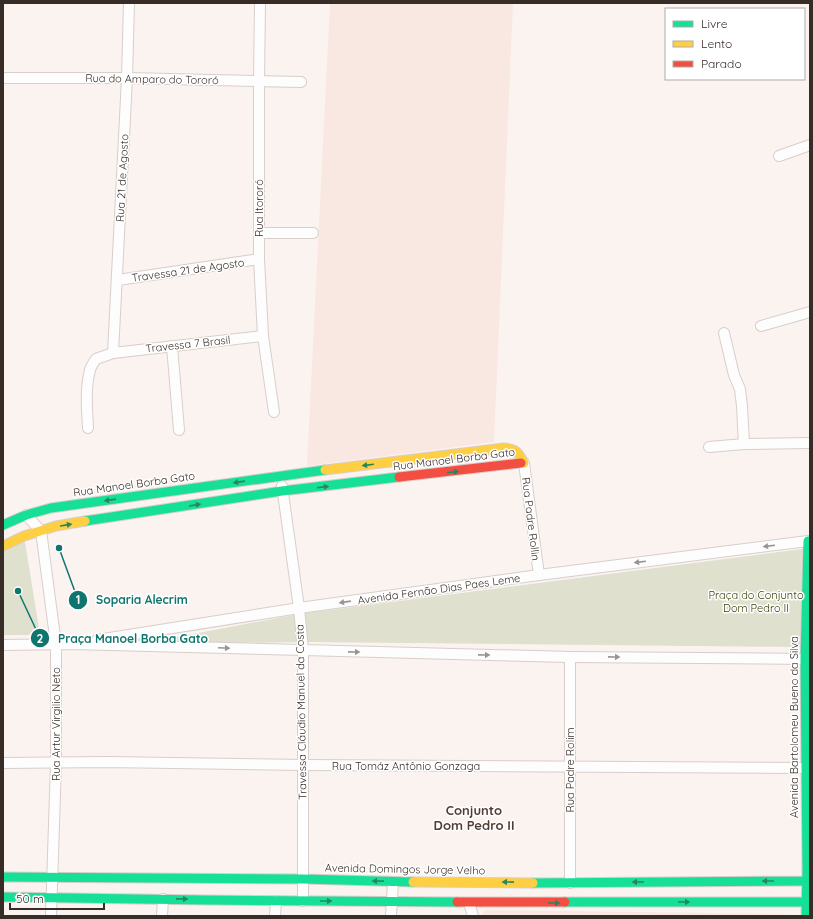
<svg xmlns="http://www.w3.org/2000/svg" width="813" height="919" font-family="Quicksand,sans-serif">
<rect width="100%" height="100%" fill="#fbf3f0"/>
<!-- built -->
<g fill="#f9e8e1">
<path d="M330,3H513L494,442L307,466Z"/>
<path d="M486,910L785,914L787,916H482V914Z"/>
</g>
<!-- green -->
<g fill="#dfe0cd">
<path d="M24,536L40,635H3V547Z"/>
<path d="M802,549L801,647L306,642L140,644L299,614Z"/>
</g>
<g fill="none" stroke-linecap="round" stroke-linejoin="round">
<defs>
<g id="street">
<path d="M260,3L259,81V259L263,336L274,412"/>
<path d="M3,78H127L301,82"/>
<path d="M779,156L810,145"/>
<path d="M259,233H313"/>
<path d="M118,280L259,259"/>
<path d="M761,326L810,312"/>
<path d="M724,333L734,375L740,389L742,406L744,444"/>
<path d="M172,346L179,430"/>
<path d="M113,353L127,78L129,3"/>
<path d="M88,428C87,409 85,389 90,370C91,366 94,362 96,359L113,353L263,336"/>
<path d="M709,447L744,444L810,443"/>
<path d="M524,463L539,575"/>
<path d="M282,486L299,608L303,650V901"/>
<path d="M26,515L41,531L56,644V763L51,916"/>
<path d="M97,640L299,608L539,575L808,541"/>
<path d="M3,645L71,644L303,650L570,657L810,659"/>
<path d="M3,763L107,762L303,765L810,768"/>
<path d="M570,883V657"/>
<path d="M469,903L473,916"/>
<path d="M162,916L163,899"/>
<path d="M275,916L276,901"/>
<path d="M391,916L393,882"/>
</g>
<g id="fast">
<path d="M85,521L282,491L399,477"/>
<path d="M3,525L26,515L51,508L325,470"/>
<path d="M3,877L303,879L413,882"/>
<path d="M533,883L807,881L810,880"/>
<path d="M3,897L204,900L457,902"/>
<path d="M565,902H807"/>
<path d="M806,916L807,871L805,659L808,541H810"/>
</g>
<g id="slow">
<path d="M325,470L504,448C516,449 518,452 524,463H521"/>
<path d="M3,546L24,536L56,526L85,521"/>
<path d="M413,882L533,883"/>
</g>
<g id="jam">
<path d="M399,477L521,463"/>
<path d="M457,902H565"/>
</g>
</defs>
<!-- street casing -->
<use href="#street" stroke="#d8ceca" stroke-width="12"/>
<!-- fast casing -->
<use href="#fast" stroke="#d8ceca" stroke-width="11"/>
<!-- slow casing -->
<use href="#slow" stroke="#d8ceca" stroke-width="11"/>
<!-- jam casing -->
<use href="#jam" stroke="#d8ceca" stroke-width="11"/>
<!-- street -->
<use href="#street" stroke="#fefdfd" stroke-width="10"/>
<!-- fast -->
<use href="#fast" stroke="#16e098" stroke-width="9"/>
<!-- slow -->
<use href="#slow" stroke="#ffcf43" stroke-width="9"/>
<!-- jam -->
<use href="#jam" stroke="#f24e42" stroke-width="9"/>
</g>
<!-- one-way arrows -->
<defs><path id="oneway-solid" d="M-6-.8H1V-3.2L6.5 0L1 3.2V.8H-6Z"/></defs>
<g fill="#278660">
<use href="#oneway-solid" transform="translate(368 465) rotate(173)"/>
<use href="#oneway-solid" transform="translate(453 472) rotate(-7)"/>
<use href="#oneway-solid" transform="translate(239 482) rotate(172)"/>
<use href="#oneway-solid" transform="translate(323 487) rotate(-7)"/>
<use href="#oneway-solid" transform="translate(110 500) rotate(172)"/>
<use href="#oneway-solid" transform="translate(195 505) rotate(-9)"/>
<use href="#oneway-solid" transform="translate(66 525) rotate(-9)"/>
<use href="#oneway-solid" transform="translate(378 881) rotate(-179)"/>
<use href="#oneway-solid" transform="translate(768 881) rotate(180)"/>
<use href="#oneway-solid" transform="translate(508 882) rotate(-179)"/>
<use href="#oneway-solid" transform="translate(638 882) rotate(180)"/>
<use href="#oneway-solid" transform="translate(182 899) rotate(1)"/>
<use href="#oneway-solid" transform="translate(326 901)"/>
<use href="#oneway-solid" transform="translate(684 902)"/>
<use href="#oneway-solid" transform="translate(554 903)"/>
</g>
<g fill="#9b9492">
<use href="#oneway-solid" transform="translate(769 546) rotate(173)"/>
<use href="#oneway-solid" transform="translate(640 562) rotate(173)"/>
<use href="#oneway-solid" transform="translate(345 602) rotate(172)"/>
<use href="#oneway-solid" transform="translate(224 648) rotate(2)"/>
<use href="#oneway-solid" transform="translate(354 652) rotate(1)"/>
<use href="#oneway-solid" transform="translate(484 655) rotate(1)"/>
<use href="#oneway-solid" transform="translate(614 657) rotate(1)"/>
</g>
<g text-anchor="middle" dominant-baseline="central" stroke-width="3" stroke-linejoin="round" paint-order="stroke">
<!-- street labels -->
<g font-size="11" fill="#382c27" stroke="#fff">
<text transform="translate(152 79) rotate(1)">Rua do Amparo do Tororó</text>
<text transform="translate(122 178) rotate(-87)">Rua 21 de Agosto</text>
<text transform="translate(259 208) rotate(-90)">Rua Itororó</text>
<text transform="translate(188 270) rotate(-8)">Travessa 21 de Agosto</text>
<text transform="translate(188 344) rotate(-6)">Travessa 7 Brasil</text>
<text transform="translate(454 459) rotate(-7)">Rua Manoel Borba Gato</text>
<text transform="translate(134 484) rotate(-8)">Rua Manoel Borba Gato</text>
<text transform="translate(531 519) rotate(83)">Rua Padre Rollin</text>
<text transform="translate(439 589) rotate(-8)">Avenida Fernão Dias Paes Leme</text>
<text transform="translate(301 712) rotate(-91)">Travessa Cláudio Manuel da Costa</text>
<text transform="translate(56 724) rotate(-90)">Rua Artur Virgilio Neto</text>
<text transform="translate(794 727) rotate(-90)">Avenida Bartolomeu Bueno da Silva</text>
<text x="406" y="766">Rua Tomáz Antônio Gonzaga</text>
<text transform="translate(570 770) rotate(-90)">Rua Padre Rolim</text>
<text transform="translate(405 869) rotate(1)">Avenida Domingos Jorge Velho</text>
</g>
<!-- park labels -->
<g font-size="11" fill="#384208" stroke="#fff">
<text x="756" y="595">Praça do Conjunto<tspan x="756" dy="13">Dom Pedro II</tspan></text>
</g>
<!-- quarter labels -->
<g font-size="13" font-weight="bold" fill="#543c30" stroke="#fff">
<text x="474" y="810">Conjunto<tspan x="474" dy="15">Dom Pedro II</tspan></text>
</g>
</g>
<!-- callouts -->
<path fill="none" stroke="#0f766e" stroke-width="1.5" d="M59 548L78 600M18 591L40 638"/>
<g fill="#0f766e" stroke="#fff" stroke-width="1.5">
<circle cx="59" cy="548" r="4"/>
<circle cx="18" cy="591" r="4"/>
<circle cx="78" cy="600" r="10"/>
<circle cx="40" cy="638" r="10"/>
</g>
<g font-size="12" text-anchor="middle" font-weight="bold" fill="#fff">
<text x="78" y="604">1</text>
<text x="40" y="643">2</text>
</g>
<g font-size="12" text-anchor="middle" font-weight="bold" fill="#0f766e" stroke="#fff" stroke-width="3" stroke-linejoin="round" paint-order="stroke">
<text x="142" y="604">Soparia Alecrim</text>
<text x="133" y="643">Praça Manoel Borba Gato</text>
</g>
<!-- border -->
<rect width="813" height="919" fill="none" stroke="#382c27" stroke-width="8"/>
<!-- legend -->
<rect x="665" y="8" width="140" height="72" fill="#ffffff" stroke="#afaba9"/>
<rect x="673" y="21" width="20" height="6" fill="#16e098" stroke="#afaba9"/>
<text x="701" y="28" font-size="12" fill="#382c27">Livre</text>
<rect x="673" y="41" width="20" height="6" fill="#ffcf43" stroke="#afaba9"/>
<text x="701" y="48" font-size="12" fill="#382c27">Lento</text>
<rect x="673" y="61" width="20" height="6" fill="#f24e42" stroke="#afaba9"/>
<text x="701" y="68" font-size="12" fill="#382c27">Parado</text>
<!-- scale -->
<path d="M10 903v6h94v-6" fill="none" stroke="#382c27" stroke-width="2"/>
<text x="16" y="903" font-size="12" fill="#382c27" stroke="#ffffff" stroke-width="3" paint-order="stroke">50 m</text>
</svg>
